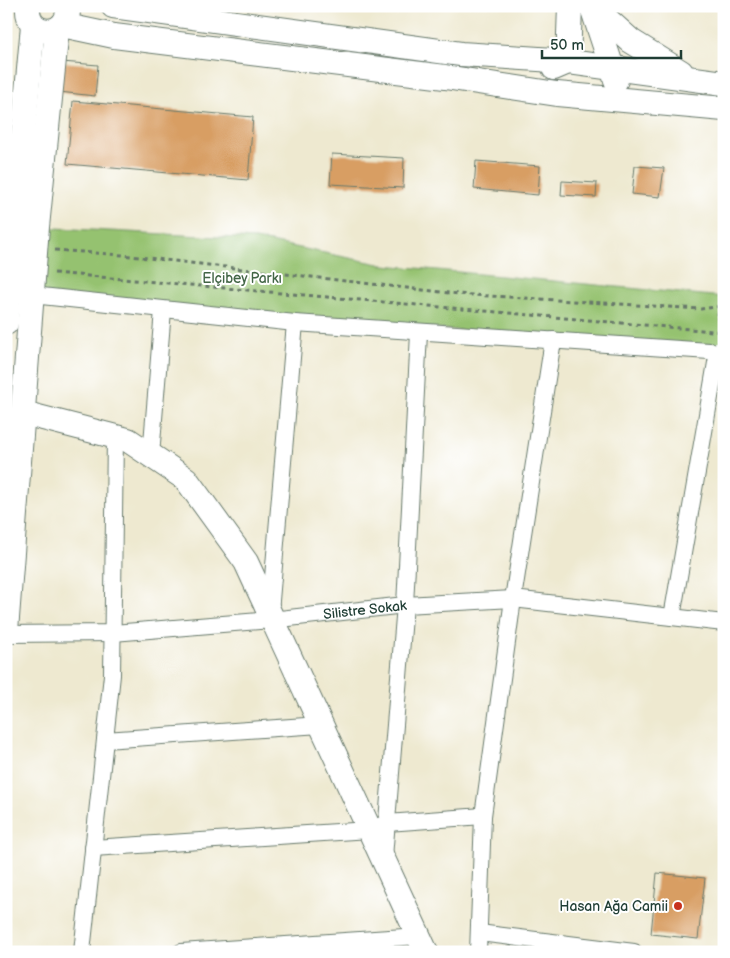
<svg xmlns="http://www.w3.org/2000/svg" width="730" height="958" font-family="'Balsamiq Sans',sans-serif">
<rect width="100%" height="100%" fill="#fff"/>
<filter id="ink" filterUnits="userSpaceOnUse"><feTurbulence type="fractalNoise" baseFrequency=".02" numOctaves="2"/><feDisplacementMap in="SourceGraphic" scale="10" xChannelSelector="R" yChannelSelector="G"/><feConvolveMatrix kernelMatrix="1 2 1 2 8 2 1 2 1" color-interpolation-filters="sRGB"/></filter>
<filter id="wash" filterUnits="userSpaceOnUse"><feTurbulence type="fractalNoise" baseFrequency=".0096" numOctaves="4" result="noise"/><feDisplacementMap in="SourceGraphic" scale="20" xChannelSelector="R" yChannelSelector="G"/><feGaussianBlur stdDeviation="1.12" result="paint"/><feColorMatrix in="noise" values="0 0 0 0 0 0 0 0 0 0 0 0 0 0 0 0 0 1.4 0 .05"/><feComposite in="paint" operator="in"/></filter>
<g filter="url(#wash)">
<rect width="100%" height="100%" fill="#eee9d0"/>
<!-- green -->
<path fill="#95c26f" stroke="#5a8052" d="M37,227L256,239L384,265L724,297V352L32,295Z"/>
<g id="blocks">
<!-- building -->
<g fill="#d89e63">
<path d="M62,62L98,65L95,96L59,92Z"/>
<path d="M6,96L13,97L9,164H6Z"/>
<path d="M73,101L253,117L248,180L67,164Z"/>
<path d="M332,154L404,158L403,188L330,184Z"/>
<path d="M476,161L540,166L538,195L474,189Z"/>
<path d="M635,166L664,168L660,197L632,194Z"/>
<path d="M562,181L597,183L596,197L561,195Z"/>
<path d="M657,873L705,878L698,939L651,934Z"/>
</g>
</g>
</g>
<g filter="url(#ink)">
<use href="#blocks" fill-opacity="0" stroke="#67796b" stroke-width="1"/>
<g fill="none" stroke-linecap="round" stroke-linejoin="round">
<defs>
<g id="street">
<path d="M32,295L295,323L724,352"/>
<path d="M151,455L163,310"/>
<path d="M270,612L295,323"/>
<path d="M672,617L718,351"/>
<path id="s1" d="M6,634L113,633L271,620L405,605L513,599L724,623"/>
<path d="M105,740L320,725"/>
<path d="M93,848L369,830L387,823L483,816"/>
<path d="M384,857L405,605L419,333"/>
<path d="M479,933L634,952"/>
<path d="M82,952L112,675L115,437"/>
<path d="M181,952L419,936"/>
<path d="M478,952L483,816L513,599L553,340"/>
</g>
<g id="secondary">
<path d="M28,6C25,39 71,39 68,6"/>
<path d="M113,6L461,54L554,60L724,83"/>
<path d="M592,6L631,41L681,72"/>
<path d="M592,7L616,80"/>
<path d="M62,25L114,36L445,77L557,94L724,109"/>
<path d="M554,68L568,62L570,6"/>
<path d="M6,323L33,25"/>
<path d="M23,413L128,440L186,479L246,562L426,952"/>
<path d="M6,631L37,227L57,29"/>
</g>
</defs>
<!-- street casing -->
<use href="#street" stroke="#67796b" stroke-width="18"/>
<!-- secondary casing -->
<use href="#secondary" stroke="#67796b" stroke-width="26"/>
<!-- path -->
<g stroke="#67796b" stroke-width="3" stroke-dasharray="4 4" stroke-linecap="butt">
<path d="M55,250L122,255L458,294L701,309L722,306"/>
<path d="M54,273L724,332"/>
<path d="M724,305L716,317L724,325"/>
</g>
<!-- street -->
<use href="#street" stroke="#fff" stroke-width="16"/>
<!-- secondary -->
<use href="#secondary" stroke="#fff" stroke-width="24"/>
</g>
</g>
<!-- markers -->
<circle fill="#c8321e" stroke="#fff" stroke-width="2" cx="678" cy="906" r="5"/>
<g text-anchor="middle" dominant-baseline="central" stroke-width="4" stroke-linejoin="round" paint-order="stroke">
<!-- park labels -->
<g font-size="14" fill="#426546" stroke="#fff">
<text x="242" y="278">Elçibey Parkı</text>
</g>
<!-- street labels -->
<g font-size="14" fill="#1f3d34" stroke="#fff">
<text stroke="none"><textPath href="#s1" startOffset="360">Silistre Sokak</textPath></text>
</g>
<!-- poi labels -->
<g font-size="14" fill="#1f3d34" stroke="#fff" text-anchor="end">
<text x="668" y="906">Hasan Ağa Camii</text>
</g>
</g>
<!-- margin -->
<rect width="730" height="958" fill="none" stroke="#fff" stroke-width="25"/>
<!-- scale -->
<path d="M542 50v8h139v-8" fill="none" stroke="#1f3d34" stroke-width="2.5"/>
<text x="550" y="50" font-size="15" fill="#1f3d34" stroke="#ffffff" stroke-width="4" paint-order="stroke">50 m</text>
</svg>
